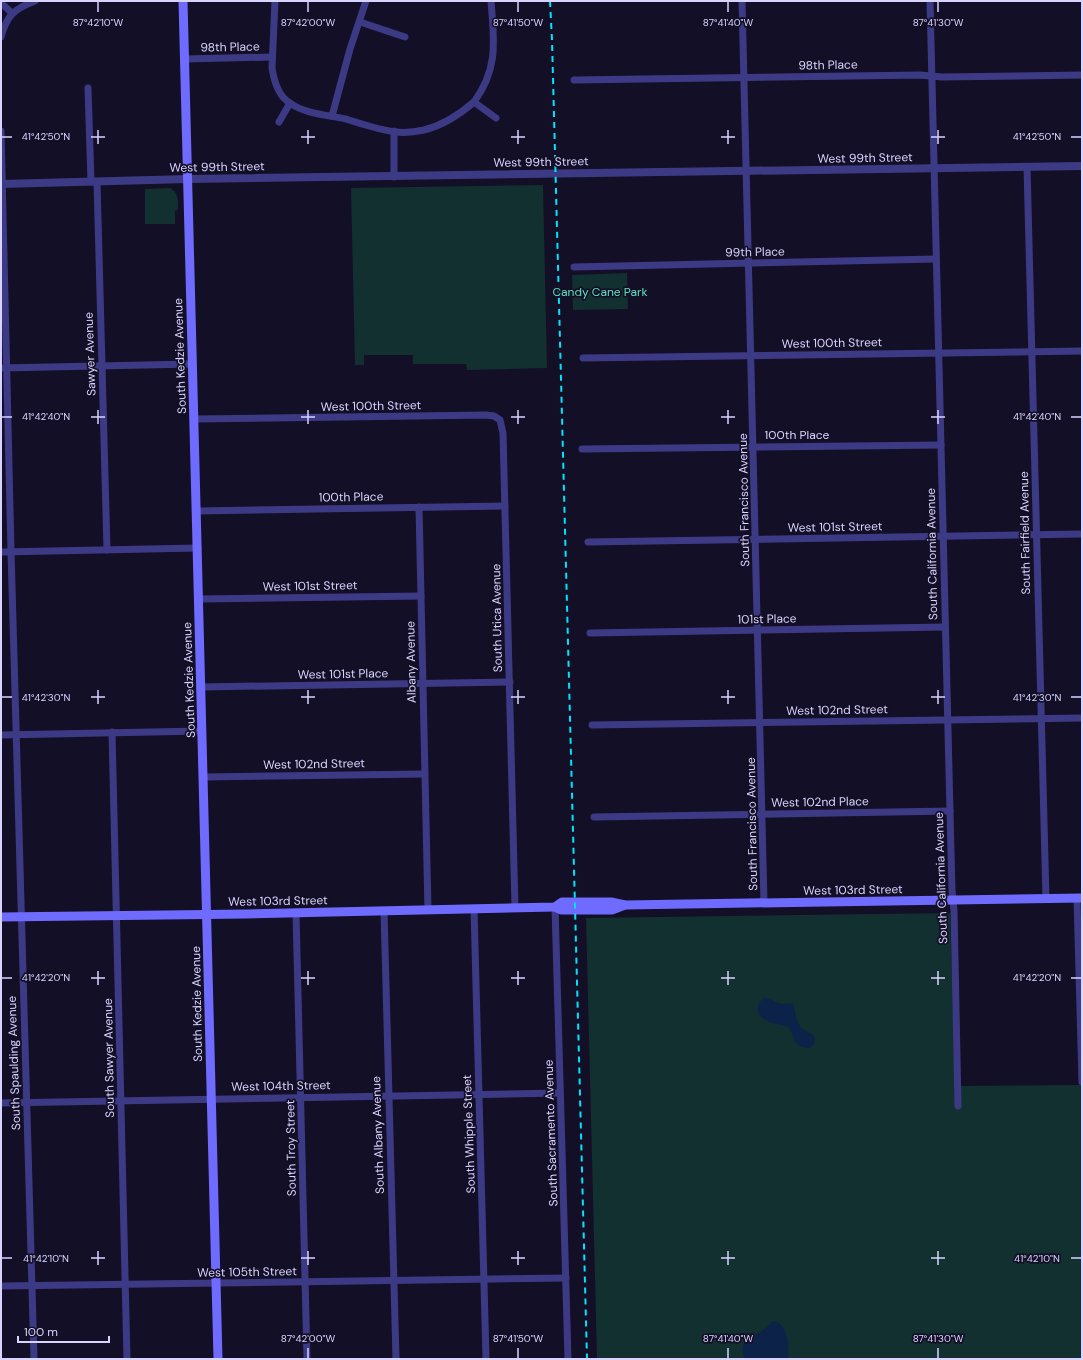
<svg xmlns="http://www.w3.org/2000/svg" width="1083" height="1360" font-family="'DM Sans',sans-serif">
<rect width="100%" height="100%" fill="#130f26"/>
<!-- green -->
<g fill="#12302f">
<path d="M543,185L547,368L467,370L466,364H413V355H364V365H355L351,188Z"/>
<path d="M170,188C179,193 178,201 178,210L175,211V224H145V189Z"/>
<path d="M627,273L628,309L573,310L572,275Z"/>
<path d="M950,913L955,1086L1082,1085V1359H597L586,918Z"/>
</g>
<!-- water -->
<g fill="#0c2248">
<path d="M765,998C772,998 776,1003 782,1004C787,1004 789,1003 793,1004C796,1014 796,1025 806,1031C809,1033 812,1033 814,1036C816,1042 814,1045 809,1048C792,1046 796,1038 788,1027C779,1023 757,1023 758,1008C758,1003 761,1000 765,998Z"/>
<path d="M773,1321L778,1322C789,1332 789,1345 788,1359H745C737,1340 751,1339 763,1330C767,1328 769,1324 773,1321Z"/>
</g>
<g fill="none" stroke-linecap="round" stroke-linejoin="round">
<!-- minor -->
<g stroke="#3d3a85" stroke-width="7">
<path d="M275,1L272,68C274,81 278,96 290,103C305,114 328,115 346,119C362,124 379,130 396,132C405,133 415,132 424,130C444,125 459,115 474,102L496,118"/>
<path d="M742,1L764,903"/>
<path d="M930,1L951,852L952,890L954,911L958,1106"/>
<path d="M1,3L12,13"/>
<path d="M360,22L405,37"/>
<path d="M1,37C7,15 14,9 35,1"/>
<path d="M185,59L272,57"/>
<path d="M574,80L920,75L942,77L1082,75"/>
<path d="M88,88L91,182"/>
<path d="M474,102C499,68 494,40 491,1"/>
<path d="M332,116L350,49L366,1"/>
<path d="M279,122L290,103"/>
<path d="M1,131L11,551L34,1359"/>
<path d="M1027,167L1046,899"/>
<path d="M394,177V131"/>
<path d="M97,182L107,550"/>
<path d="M574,267L936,259"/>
<path d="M583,358L1082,351"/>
<path d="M1,368L193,364"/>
<path d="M194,419L486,415L494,416L500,420L503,433L515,908"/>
<path d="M582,449L941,445"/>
<path d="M419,507L428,910"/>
<path d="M197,511L505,506"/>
<path d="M588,542L1082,534"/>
<path d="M1,552L198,548"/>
<path d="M199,599L421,596"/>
<path d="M590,633L945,627"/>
<path d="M201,687L510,682"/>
<path d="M592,725L1082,718"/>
<path d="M112,732L127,1359"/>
<path d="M1,735L202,731"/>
<path d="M204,777L424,774"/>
<path d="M594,817L950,811"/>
<path d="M1077,898L1082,1082"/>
<path d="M555,907L568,1359"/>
<path d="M474,909L486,1359"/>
<path d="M384,911L396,1359"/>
<path d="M296,913L307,1359"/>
<path d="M1,1103L560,1093"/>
<path d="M1,1286L566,1278"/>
</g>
<!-- tertiary -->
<path stroke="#3d3a85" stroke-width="8" d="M1,184L188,179L1082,166"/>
<!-- secondary -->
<g stroke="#6f6bff" stroke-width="9">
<path d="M183,1L218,1359"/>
<path d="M555,907L561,910H612L625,905"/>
<path d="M1,917L246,914L555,907L562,902H611L625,905L1082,898"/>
</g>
<!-- rail -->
<path stroke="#00e5ff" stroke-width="2" stroke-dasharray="6 5" stroke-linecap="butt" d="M550,1L552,40L587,1359"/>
</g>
<!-- ticks -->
<path fill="none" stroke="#d9d4ff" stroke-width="1.5" d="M98,2V12M308,2V12M518,2V12M728,2V12M938,2V12M98,130V144M308,130V144M518,130V144M728,130V144M938,130V144M2,137H12M91,137H105M301,137H315M511,137H525M721,137H735M931,137H945M1071,137H1081M98,410V424M308,410V424M518,410V424M728,410V424M938,410V424M2,417H12M91,417H105M301,417H315M511,417H525M721,417H735M931,417H945M1071,417H1081M98,690V704M308,690V704M518,690V704M728,690V704M938,690V704M2,697H12M91,697H105M301,697H315M511,697H525M721,697H735M931,697H945M1071,697H1081M98,971V985M308,971V985M518,971V985M728,971V985M938,971V985M2,978H12M91,978H105M301,978H315M511,978H525M721,978H735M931,978H945M1071,978H1081M98,1251V1265M308,1251V1265M518,1251V1265M728,1251V1265M938,1251V1265M2,1258H12M91,1258H105M301,1258H315M511,1258H525M721,1258H735M931,1258H945M1071,1258H1081M308,1348V1358M518,1348V1358M728,1348V1358M938,1348V1358"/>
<g text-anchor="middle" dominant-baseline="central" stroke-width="3.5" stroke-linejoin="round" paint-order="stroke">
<!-- street labels -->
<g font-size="12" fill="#d9d4ff" stroke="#130f26">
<text transform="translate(230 47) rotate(-1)">98th Place</text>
<text transform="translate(828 65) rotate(-1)">98th Place</text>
<text transform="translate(865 158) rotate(-1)">West 99th Street</text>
<text transform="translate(541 162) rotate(-1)">West 99th Street</text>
<text transform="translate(217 167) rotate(-1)">West 99th Street</text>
<text transform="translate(755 252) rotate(-1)">99th Place</text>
<text transform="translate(832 343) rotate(-1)">West 100th Street</text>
<text transform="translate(90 354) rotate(-92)">Sawyer Avenue</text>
<text transform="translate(180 356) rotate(-92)">South Kedzie Avenue</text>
<text transform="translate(371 406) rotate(-1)">West 100th Street</text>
<text x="797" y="435">100th Place</text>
<text transform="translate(351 497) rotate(-1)">100th Place</text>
<text transform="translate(744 500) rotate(-91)">South Francisco Avenue</text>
<text transform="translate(835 527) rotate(-1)">West 101st Street</text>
<text transform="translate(1025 533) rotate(-91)">South Fairfield Avenue</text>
<text transform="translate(932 554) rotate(-91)">South California Avenue</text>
<text transform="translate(310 586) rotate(-1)">West 101st Street</text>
<text transform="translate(497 618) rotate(-91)">South Utica Avenue</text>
<text transform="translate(767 619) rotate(-1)">101st Place</text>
<text transform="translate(411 662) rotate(-91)">Albany Avenue</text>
<text transform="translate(343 674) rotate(-1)">West 101st Place</text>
<text transform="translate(189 680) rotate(-92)">South Kedzie Avenue</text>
<text transform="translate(837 710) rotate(-1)">West 102nd Street</text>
<text transform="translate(314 764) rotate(-1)">West 102nd Street</text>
<text transform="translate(820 802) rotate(-1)">West 102nd Place</text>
<text transform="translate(752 824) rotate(-91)">South Francisco Avenue</text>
<text transform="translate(941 878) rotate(-92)">South California Avenue</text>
<text transform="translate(853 890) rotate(-1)">West 103rd Street</text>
<text transform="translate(278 901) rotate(-1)">West 103rd Street</text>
<text transform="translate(197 1004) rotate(-91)">South Kedzie Avenue</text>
<text transform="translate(109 1058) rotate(-91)">South Sawyer Avenue</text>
<text transform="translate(14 1063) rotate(-92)">South Spaulding Avenue</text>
<text transform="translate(281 1086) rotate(-1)">West 104th Street</text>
<text transform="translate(551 1133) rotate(-92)">South Sacramento Avenue</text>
<text transform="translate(469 1134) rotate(-92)">South Whipple Street</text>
<text transform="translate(378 1135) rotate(-92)">South Albany Avenue</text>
<text transform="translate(291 1148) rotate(-91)">South Troy Street</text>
<text transform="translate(247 1272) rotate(-1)">West 105th Street</text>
</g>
<!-- park labels -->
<g font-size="12" fill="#5fe0c0" stroke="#130f26">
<text x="600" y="292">Candy Cane Park</text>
</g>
</g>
<g font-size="10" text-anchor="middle" fill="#d9d4ff" stroke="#130f26" stroke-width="3.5" stroke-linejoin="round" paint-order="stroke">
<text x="98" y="26">87°42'10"W</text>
<text x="308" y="26">87°42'00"W</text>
<text x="518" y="26">87°41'50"W</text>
<text x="728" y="26">87°41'40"W</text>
<text x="938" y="26">87°41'30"W</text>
<text x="46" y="140">41°42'50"N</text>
<text x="1037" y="140">41°42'50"N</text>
<text x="46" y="420">41°42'40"N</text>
<text x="1037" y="420">41°42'40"N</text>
<text x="46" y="701">41°42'30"N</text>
<text x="1037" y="701">41°42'30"N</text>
<text x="46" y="981">41°42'20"N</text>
<text x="1037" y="981">41°42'20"N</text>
<text x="46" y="1262">41°42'10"N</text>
<text x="1037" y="1262">41°42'10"N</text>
<text x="308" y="1342">87°42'00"W</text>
<text x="518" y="1342">87°41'50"W</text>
<text x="728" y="1342">87°41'40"W</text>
<text x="938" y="1342">87°41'30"W</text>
</g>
<!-- border -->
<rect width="1083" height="1360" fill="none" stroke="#d9d4ff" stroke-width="4"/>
<!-- scale -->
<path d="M18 1336v6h91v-6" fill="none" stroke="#d9d4ff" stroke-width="2"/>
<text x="24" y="1336" font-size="12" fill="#d9d4ff" stroke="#130f26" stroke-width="3" paint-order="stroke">100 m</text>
</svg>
